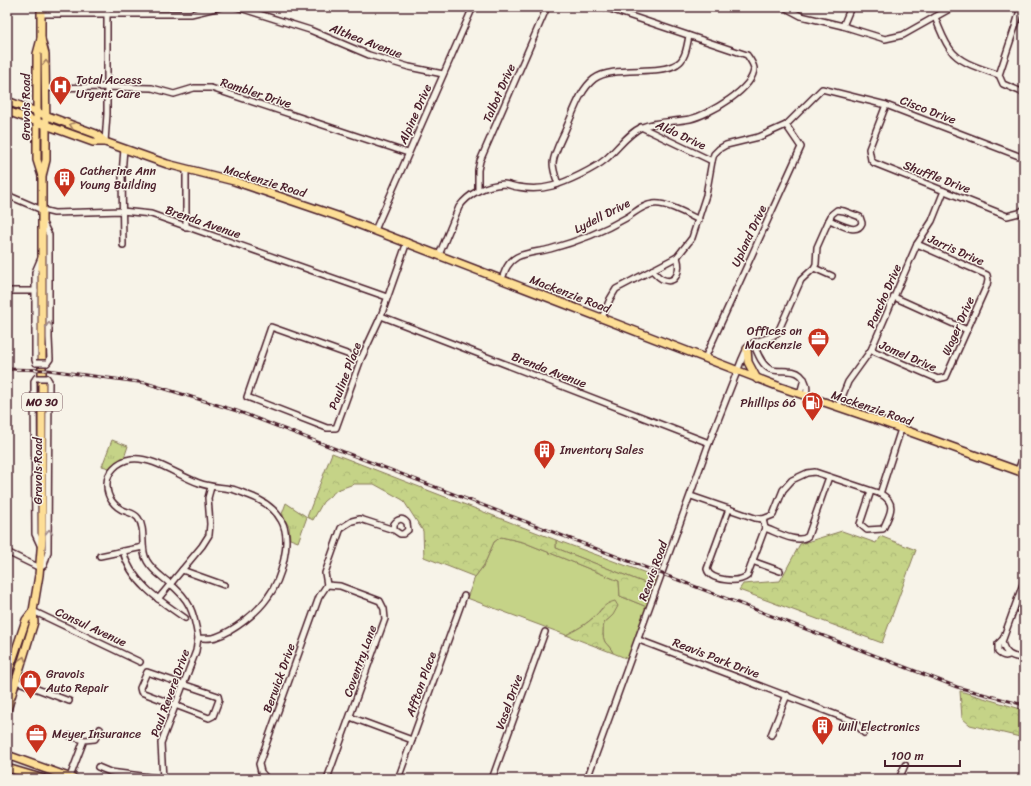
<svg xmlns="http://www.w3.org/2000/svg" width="1031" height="786" font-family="Sriracha,sans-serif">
<defs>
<pattern id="forest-crowns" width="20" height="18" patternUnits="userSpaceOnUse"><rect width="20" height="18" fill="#c5d387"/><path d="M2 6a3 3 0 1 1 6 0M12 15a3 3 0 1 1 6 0" fill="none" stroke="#abb575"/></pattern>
<pattern id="park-tufts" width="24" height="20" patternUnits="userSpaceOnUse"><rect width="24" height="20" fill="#c5d387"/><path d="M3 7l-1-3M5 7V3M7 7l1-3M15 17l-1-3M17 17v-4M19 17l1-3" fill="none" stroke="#abb575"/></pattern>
</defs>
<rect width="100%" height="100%" fill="#f7f3e8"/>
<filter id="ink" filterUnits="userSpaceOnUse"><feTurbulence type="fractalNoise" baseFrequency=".025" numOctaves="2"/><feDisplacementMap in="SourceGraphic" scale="8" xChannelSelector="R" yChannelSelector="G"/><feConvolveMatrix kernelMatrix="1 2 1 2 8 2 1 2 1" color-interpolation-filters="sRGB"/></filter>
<g filter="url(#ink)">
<!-- grass -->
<g fill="#c5d387" stroke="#887959">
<path d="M501,537L523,542L619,581L620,596L647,607L628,659L613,653C611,648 608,646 605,642C602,636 603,629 604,623L613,615L602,608C592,621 580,628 566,635L467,598L475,577L484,565L494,542Z"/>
<path d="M556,540L657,577L655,587L556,548Z"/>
</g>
<!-- forest -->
<g fill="url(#forest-crowns)" stroke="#887959">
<path d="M332,453L556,540V548L655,587L647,607L620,596L619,581L523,542L501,537L494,542L484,565L475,577L424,557L423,531L403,500L374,484H354L337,490L323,502L313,520L307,517Z"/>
<path d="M842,531L876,543L880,536L916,550L882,643L739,590L743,584L780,581L800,544Z"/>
<path d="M615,601L618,606L613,615L604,623C603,629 602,636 605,642C608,646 611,648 613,653L566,635C576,630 585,625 593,618C602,611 602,604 615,601Z"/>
<path d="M960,691L1024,710V738L970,725L962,718Z"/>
</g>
<!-- park -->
<g fill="url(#park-tufts)" stroke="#887959">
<path d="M112,440L128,446L124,458L114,463L109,468L102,466Z"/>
<path d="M286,503L307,517L298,542L290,539L289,527L282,514Z"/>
</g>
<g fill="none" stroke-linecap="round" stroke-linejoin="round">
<defs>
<g id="minor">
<path d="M237,7L310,30L369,55L409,67L443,74"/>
<path d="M462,7L472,10"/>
<path d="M784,7L801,16L843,26L885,39L903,35L935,17C939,28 943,39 950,49C960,64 983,69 999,75L1003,84L1024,93"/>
<path d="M42,14H191L220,7"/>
<path d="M935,17L953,7"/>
<path d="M843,26L851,7"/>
<path d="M999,75L1015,27L1021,7"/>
<path d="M46,88L106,87L152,88L174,94L194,88H211L408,153"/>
<path d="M886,105L869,149L871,160L874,163L1007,216L1019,213L1024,209"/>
<path d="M641,127L712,161"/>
<path d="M105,142L107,114V7"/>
<path d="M186,169V227"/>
<path d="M558,184C556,178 553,170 553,163C554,151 563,137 567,126C574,111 580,90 594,79C613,65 658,76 677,64C686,59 687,45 689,36"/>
<path d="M478,190V170L480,161L547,7"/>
<path d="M7,195L42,210L54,213L122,211L151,214L387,297"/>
<path d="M837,210L844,211L860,217L862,223C857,236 838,223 829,220L832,214Z"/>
<path d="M43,223L49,235V338L50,359L47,363"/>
<path d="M375,230L473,7"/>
<path d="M123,245L122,174L124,149"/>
<path d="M439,255L459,207C469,193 486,185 504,184C508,184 514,187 518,187C529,189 541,189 552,186C567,182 594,169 606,159C617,150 628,133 642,127C657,121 674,122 690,119C708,115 754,89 754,68C753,63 749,58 747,55L604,7"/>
<path d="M814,268L832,276"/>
<path d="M652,270C655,273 658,277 662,279C677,286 681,269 677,257"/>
<path d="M502,279C505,270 508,262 517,257C527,252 539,252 550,249C576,242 602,232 626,218C635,213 642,205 653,204C666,202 687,214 699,220"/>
<path d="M7,291H35"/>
<path d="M894,297L967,330"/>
<path d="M381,316L709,443"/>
<path d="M602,318L610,299L616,289L677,257L692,238L706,195L712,161L714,154L719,149L726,145L759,137L786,125L822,89L886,105L1024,158"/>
<path d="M753,343C757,351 761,365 770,369C776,372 782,370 788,371C803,371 809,383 806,396"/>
<path d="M871,350L938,379L946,377L987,285L988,280L987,275L917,244"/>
<path d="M705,358L801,147L786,125"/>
<path d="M361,359L271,327L247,397L327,428H336L361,359L381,316L407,242"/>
<path d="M36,363L35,360V272L41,258"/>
<path d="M36,378L34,381V385L35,534L41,547"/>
<path d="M800,394L804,379"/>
<path d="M838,407L848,382L871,350L917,244L932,221L944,191"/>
<path d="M1018,471L1024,453"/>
<path d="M880,494L901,429"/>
<path d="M691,496L755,518L763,519L773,515L783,490L792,480L807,473L815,472L881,494C898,504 889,515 883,529L867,530L860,524L871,491"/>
<path d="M729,509L707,569C710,581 738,583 747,576L765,528L763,519"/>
<path d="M765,528C776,532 799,545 808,536L829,477"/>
<path d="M123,551C130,581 160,601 185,618"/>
<path d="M7,552L40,568L44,565L48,552L49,381L47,378"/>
<path d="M100,556L143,547"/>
<path d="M752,561L780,571"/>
<path d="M182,570L224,585"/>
<path d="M1024,581L1002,642C1006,656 1012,656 1024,659"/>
<path d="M327,585L325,573L341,528L352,521L360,519L394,530L400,534H403L408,530L407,523C403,518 398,518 394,524V530"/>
<path d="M158,599L202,546L209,535L210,524L208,498L211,487"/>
<path d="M33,611L140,662"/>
<path d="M639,640L855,722L864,733"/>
<path d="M1002,640L998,644V652C1001,655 1005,657 1009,655"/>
<path d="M147,672L218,696L219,700L213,716L209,718L141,692L140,688Z"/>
<path d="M16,681L69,701"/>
<path d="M350,717L412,740"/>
<path d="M771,735L787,695"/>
<path d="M70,736L84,740"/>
<path d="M98,767L110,772L165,779"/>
<path d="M70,777L84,740L95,739L100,729"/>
<path d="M163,779L161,743L196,651L198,638C204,638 211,639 216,637C234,631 257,613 268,597C281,580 293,540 281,520C274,507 262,500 248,495C243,493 237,490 231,489C220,487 209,487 199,483C179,476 152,456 131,459C118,461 106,472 107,486C107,497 114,507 125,511C130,513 134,513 138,518C147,530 139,548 147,561C152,570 161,576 168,582C190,599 194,612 198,638"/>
<path d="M267,779L261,772L259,764L319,597L327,585"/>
<path d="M327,779L385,619L384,609L380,601L340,586L327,585"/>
<path d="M398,779L464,596"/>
<path d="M492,779L545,632"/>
<path d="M587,779L709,443L742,359C744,355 745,351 748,347C756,338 770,341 778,332L801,280L814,268L816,264L817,247L829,220"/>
<path d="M899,779L905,765"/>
</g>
<g id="major">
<path d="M41,7V39L45,54L46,131V160L42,176"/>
<path d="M7,101L96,134L105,142"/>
<path d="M7,111L93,142H105L167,164L234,181L337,216L780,387L880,421L1024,473"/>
<path d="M747,349L748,362L757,379"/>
<path d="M7,676L26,620L33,611"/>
<path d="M7,710L34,622L33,611L39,575L42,538V176L37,160V54L41,39"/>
<path d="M7,755L74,779"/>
<path d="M7,768L44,779"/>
</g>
</defs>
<!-- minor casing -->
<use href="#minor" stroke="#4a1f2b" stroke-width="8"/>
<!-- major casing -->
<use href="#major" stroke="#4a1f2b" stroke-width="10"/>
<!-- minor -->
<use href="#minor" stroke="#f7f3e8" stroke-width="5"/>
<!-- major -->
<use href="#major" stroke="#fdde96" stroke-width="7"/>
<defs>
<path id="rail" d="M7,369L48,370L146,383L237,411L957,687L1024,705"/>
</defs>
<!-- rail casing -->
<use href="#rail" stroke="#4a1f2b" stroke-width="3"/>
<!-- rail -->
<use href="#rail" stroke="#f7f3e8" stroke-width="1.5" stroke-dasharray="4.5" stroke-linecap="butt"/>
<defs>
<g id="minor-bridge">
<path d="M36,363H47"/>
<path d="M36,378H47"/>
</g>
</defs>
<!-- minor-bridge casing -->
<use href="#minor-bridge" stroke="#4a1f2b" stroke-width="8" stroke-linecap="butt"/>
<!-- minor-bridge -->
<use href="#minor-bridge" stroke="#f7f3e8" stroke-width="5"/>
</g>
<!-- one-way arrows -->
<defs><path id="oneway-chevron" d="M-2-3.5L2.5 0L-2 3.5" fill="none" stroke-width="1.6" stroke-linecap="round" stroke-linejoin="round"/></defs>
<g stroke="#a47e60">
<use href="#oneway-chevron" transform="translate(46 63) rotate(-91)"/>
<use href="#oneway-chevron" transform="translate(72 125) rotate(-160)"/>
<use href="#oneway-chevron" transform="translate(23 659) rotate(-72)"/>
</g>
<g stroke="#a0898a">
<use href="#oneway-chevron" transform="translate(49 325) rotate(-90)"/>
<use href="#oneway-chevron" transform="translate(49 532) rotate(-89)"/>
</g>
</g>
<!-- icons -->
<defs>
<symbol id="hospital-pin" viewBox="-11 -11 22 30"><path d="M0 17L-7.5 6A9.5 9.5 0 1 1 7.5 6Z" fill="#c8321e" stroke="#f7f3e8"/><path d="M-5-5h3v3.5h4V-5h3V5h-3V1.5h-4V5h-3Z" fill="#fff"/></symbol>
<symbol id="building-pin" viewBox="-11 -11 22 30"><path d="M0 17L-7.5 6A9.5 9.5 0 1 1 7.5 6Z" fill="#c8321e" stroke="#f7f3e8"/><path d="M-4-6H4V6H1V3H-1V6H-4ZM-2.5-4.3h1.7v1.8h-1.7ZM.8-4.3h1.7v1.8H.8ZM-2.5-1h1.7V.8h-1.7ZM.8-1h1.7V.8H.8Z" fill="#fff"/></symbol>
<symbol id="office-pin" viewBox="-11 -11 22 30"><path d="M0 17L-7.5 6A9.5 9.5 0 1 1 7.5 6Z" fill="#c8321e" stroke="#f7f3e8"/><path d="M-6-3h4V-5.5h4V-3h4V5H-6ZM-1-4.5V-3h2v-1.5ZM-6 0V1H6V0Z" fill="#fff"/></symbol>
<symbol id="fuel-pin" viewBox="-11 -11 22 30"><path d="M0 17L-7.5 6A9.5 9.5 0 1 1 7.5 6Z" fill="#c8321e" stroke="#f7f3e8"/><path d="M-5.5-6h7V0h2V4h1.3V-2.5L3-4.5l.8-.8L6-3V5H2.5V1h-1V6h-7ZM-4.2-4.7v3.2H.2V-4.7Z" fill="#fff"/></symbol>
<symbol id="shop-pin" viewBox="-11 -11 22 30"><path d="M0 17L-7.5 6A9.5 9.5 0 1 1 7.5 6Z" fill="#c8321e" stroke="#f7f3e8"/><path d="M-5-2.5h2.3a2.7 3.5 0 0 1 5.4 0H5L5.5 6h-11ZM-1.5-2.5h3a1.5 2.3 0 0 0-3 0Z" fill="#fff"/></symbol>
</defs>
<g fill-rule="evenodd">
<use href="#hospital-pin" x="48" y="74" width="25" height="34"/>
<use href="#building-pin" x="52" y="166" width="25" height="34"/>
<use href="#office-pin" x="806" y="326" width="25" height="34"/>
<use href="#fuel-pin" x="800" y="390" width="25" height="34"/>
<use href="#building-pin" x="532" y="438" width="25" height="34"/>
<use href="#shop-pin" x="18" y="668" width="25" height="34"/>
<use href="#building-pin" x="810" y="714" width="25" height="34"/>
<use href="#office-pin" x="24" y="722" width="25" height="34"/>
</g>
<g text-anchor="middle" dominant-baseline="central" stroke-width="3" stroke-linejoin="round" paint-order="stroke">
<!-- shield labels -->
<rect fill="#f7f3e8" stroke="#7e5f64" stroke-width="1" x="22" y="393" width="40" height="18" rx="3"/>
<g font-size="11" font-weight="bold" fill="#4a1f2b">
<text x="42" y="402">MO 30</text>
</g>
<!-- street labels -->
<g font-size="12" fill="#4a1f2b" stroke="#f7f3e8">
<text transform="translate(366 41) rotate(21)">Althea Avenue</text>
<text transform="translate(256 93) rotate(18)">Rambler Drive</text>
<text transform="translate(499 93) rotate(-66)">Talbot Drive</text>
<text transform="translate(26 107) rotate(-90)">Gravois Road</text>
<text transform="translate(928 110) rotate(21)">Cisco Drive</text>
<text transform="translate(415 114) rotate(-66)">Alpine Drive</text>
<text transform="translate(681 135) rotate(25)">Aldo Drive</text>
<text transform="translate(937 177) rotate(21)">Shuffle Drive</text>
<text transform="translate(265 181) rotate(17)">Mackenzie Road</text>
<text transform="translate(602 216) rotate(-27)">Lydell Drive</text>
<text transform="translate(203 222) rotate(19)">Brenda Avenue</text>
<text transform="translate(749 236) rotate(-65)">Upland Drive</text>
<text transform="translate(956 250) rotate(24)">Jarris Drive</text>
<text transform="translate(570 294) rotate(21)">Mackenzie Road</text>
<text transform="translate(884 296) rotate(-66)">Pancho Drive</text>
<text transform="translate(958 326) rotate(-66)">Wager Drive</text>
<text transform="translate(908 356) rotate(23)">Jomel Drive</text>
<text transform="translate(549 370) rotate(21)">Brenda Avenue</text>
<text transform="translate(345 376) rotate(-69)">Pauline Place</text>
<text transform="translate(872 408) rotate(19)">Mackenzie Road</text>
<text transform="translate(38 471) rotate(-90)">Gravois Road</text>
<text transform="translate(653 571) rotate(-70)">Reavis Road</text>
<text transform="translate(91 627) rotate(25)">Consul Avenue</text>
<text transform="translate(716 658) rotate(21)">Reavis Park Drive</text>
<text transform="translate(360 661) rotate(-70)">Coventry Lane</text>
<text transform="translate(279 678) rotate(-70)">Berwick Drive</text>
<text transform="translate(421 684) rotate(-70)">Affton Place</text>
<text transform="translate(170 693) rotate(-70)">Paul Revere Drive</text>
<text transform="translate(509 702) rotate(-70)">Vasel Drive</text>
</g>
<!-- poi labels -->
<g font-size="12" fill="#4a1f2b" stroke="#f7f3e8" text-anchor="start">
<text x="76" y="80">Total Access<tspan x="76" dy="14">Urgent Care</tspan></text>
<text x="80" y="171">Catherine Ann<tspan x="80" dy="14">Young Building</tspan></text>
<text x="802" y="331" text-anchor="end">Offices on<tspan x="802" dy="14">MacKenzie</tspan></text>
<text x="796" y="403" text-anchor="end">Phillips 66</text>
<text x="560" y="450">Inventory Sales</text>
<text x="46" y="674">Gravois<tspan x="46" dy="14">Auto Repair</tspan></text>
<text x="838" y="727">Will Electronics</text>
<text x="52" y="734">Meyer Insurance</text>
</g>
</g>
<!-- margin -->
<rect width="1031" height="786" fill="none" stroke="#f7f3e8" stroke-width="24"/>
<rect x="12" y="12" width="1007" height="762" fill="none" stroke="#4a1f2b" stroke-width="1.5" filter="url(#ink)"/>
<!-- scale -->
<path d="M885 760v6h75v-6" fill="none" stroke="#4a1f2b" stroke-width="2"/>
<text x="891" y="760" font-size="12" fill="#4a1f2b" stroke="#f7f3e8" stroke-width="3" paint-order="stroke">100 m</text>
</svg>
